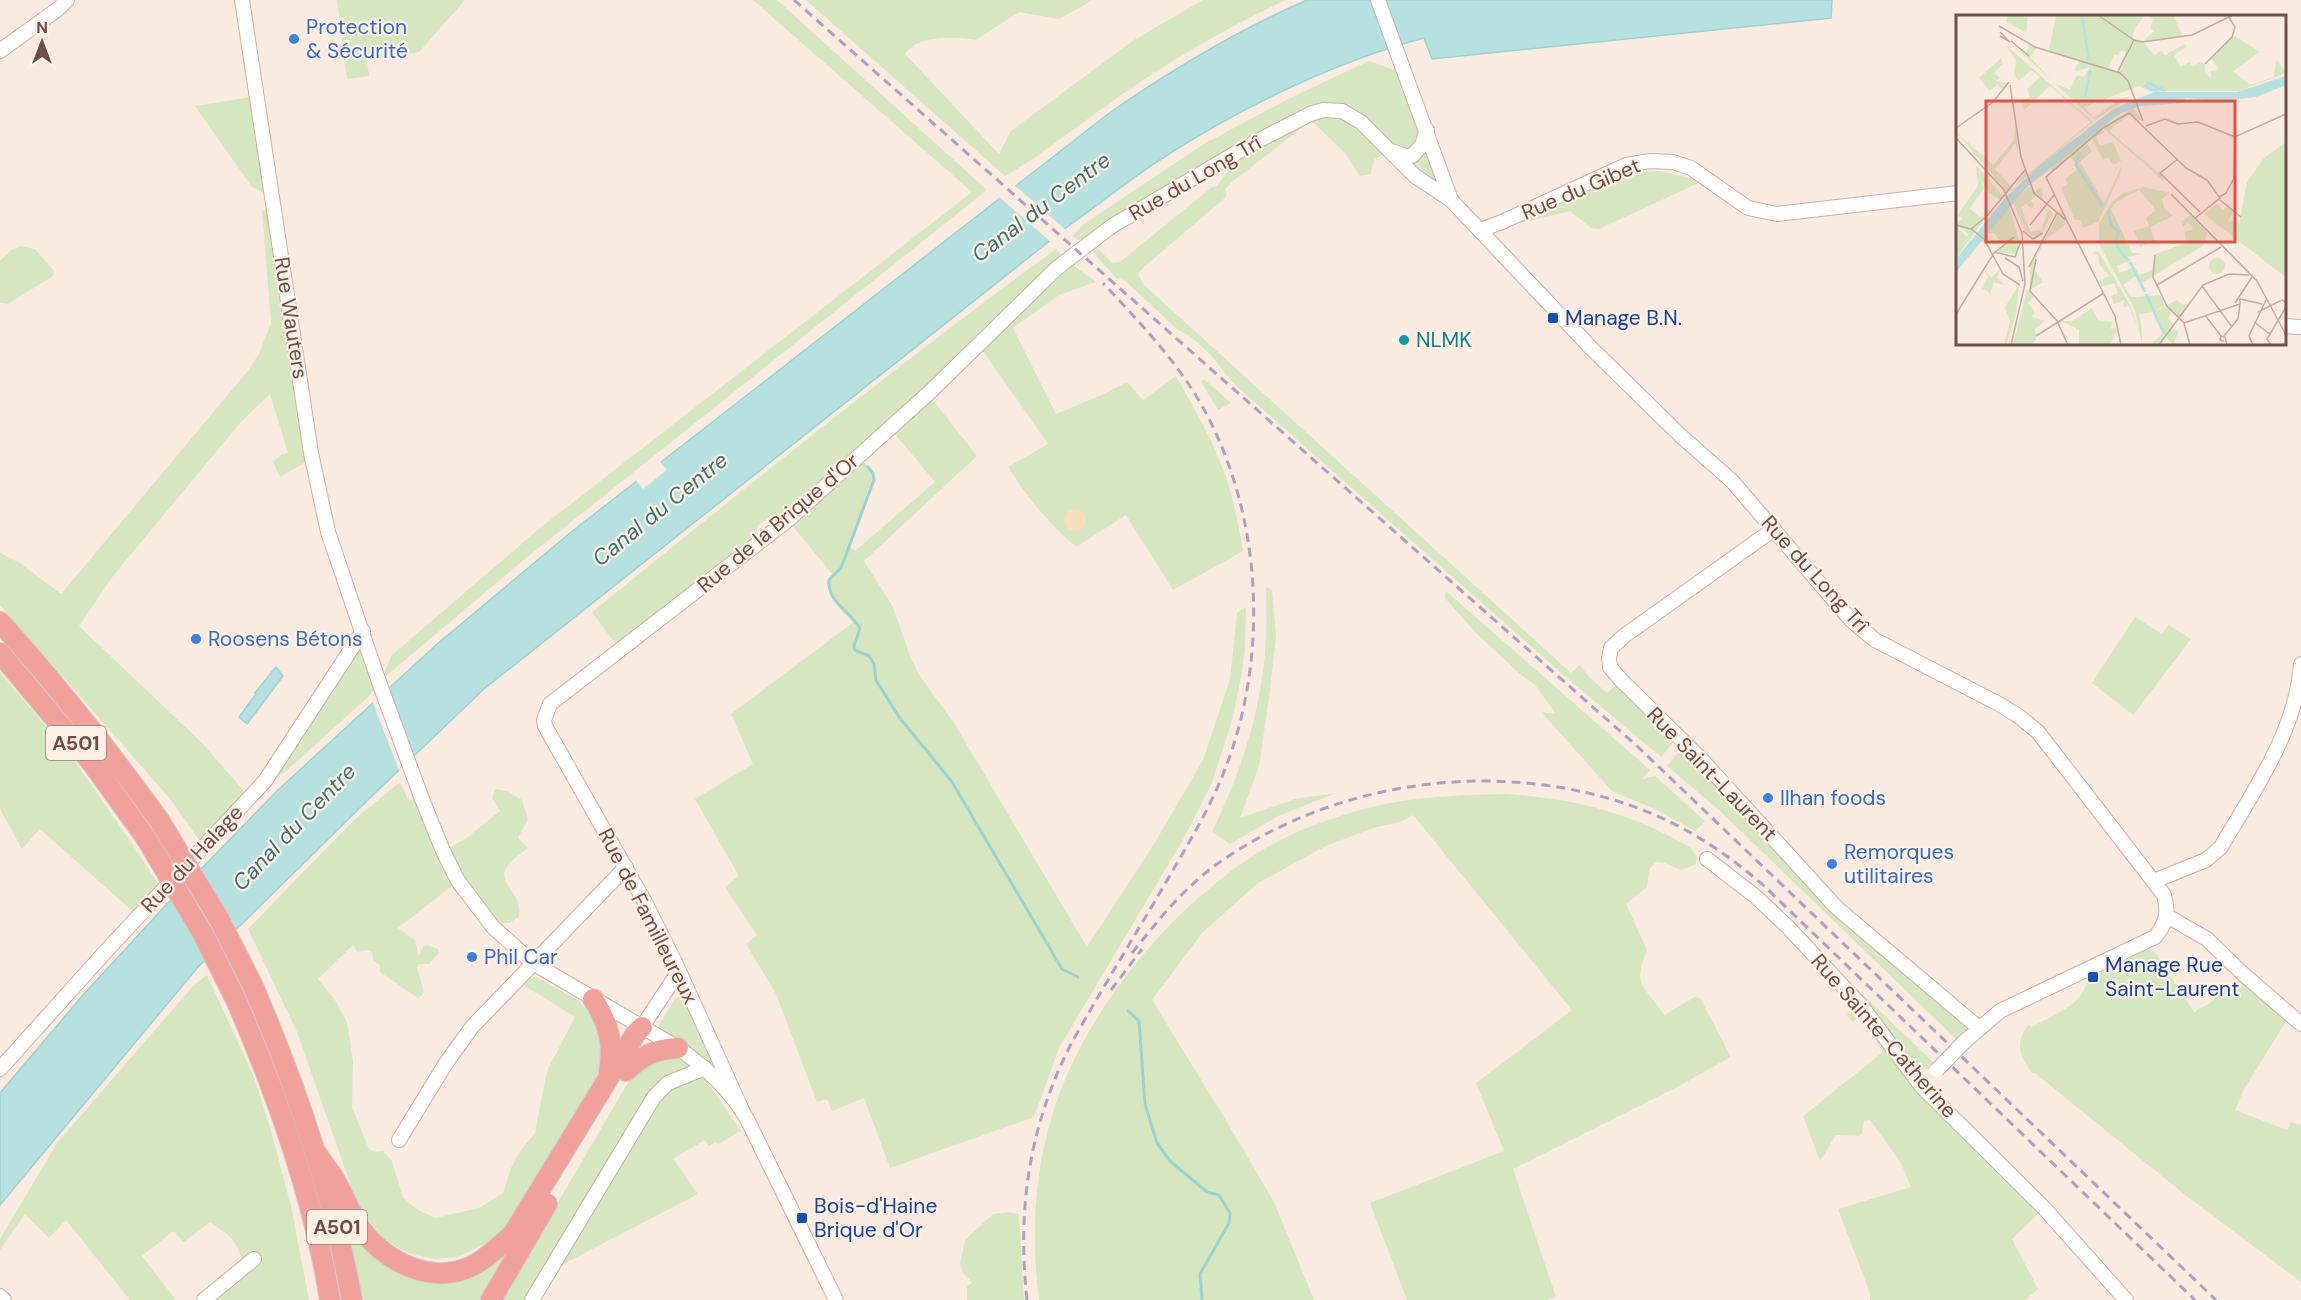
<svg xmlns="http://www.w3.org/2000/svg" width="2301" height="1300" font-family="'DM Sans',sans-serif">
<rect width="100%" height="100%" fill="#faebe0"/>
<!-- green -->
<g fill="#d6e6c0" fill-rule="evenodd">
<path d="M337,0H465L419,52L367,61L369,76L347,79Z"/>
<path d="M753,0H777L987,190L526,558L379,682L369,696L284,773L265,781L363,631L380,682L392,655L540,528L972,192Z"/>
<path d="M806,0H1093L1059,19L1019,12L976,40C959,37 933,36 916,44C912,46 908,51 905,54L999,154L1011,131L1134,40L1203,0H1286C1219,31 1156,69 1096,113C1066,135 1038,157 1005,176Z"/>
<path d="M1369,61L1405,74L1439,183L1437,184L1406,156L1391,151L1375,159L1370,174L1360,176L1344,152L1314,123L1307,124L1233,181L1225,189L1227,193L1226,197L1144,267L1138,274L1143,284L1571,673L1580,665L1589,677L1607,693L1618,683L1675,740L1661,757L1567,678L1233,383L1211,355L1190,336L1178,330L1121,277L1117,279L1091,250L1092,241L1078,240L1072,236L1084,224L1202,145L1288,99ZM1244,149L1217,186L1212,187L1120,262L1112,263L1092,242Z"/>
<path d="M258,96L273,198L252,187L195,106Z"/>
<path d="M1660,171L1703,181L1599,229L1591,228L1570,211L1500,228L1620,177L1640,172Z"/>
<path d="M274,205L306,462L280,477L273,462L282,454L288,453L270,394L240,423L113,576L79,626L202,743L250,798L204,847L171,800L0,605V553L20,563L61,594L247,372L259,354L271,323L262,211Z"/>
<path d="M21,246L35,249L54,271L53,276L8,304L0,303V261L11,250Z"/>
<path d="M1056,249L1061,255L1057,268L1073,265L1096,282L1059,295L1013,328L1056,414L1104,394L1127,382L1143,400L1176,376C1192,405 1209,433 1221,464C1232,491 1238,522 1243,551L1173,590L1126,515L1076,547C1049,524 1027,497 1008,467L1048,444L978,344L928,394L977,456L864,561L893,607L911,659L920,676L954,723L1087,947L1154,844L1203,760L1230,679L1237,613L1246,607L1245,649L1241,678L1232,720L1212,783L1184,838L1059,1048L1034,1117L890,1168L864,1098L832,1111L827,1099L817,1102L776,994L746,944L757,935L725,887L739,876L695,799L753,764L731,714L855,621C842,608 822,594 832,574L788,520L770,517L758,525L755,538L620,650L592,612C744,489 897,365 1056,249ZM890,428L935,482L855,551L849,546L874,480L873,473L859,456Z"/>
<path d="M1204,379L1231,403L1218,410L1201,382Z"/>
<path d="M1266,586L1272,590L1276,637L1269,698L1259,766L1240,818L1295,799L1336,793L1278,816L1230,844L1212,832C1242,770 1263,706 1266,637C1267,620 1266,603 1266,586Z"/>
<path d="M1446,591L1650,770L1642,779L1655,776L1705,821L1695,831L1655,809L1612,791L1541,712L1556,714L1535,685L1520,674L1476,633L1445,598Z"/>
<path d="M2135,617L2162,634L2168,625L2191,639L2133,715L2092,683Z"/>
<path d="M0,672L73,759L131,842L162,890L138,916L40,829L22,849L0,809Z"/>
<path d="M1688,752L1837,908L1979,1028L1957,1040L1720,811L1667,766L1678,753Z"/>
<path d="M400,782L409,801L421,796L458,881L398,928L415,940L419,956L423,947L427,945L438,949L439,953L429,964H419L417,967L424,993L418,998L380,972V965L373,961L372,952L367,950L357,952L353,945L318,979L335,1000L347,1022L353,1061L352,1107L369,1149L375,1152L383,1151L392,1161L403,1197L416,1209L435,1218L479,1208L503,1193L511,1168L521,1150L535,1133L547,1071L575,1017L523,985L528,979L536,977L578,1000L584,1007H589L603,1028L601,1074L511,1222L487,1243L457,1257L435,1259L415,1255L398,1248L384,1238L369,1221L357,1203L297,1032L248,929L354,820Z"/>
<path d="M495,789L507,791L522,800L528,819L518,838L528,848C521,854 510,860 506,868C497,883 523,893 519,917L509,923H501L455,870L450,847L465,839L500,811L492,798Z"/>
<path d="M1505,794C1575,799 1630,812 1691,848L1697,857L1696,864L1681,870L1665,863L1656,862L1649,870L1647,887L1626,904L1647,950C1631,989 1646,985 1664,1015L1695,997L1700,998L1730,1055V1057L1683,1084L1513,1169L1556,1297L1547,1300H1407L1370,1203L1504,1151L1476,1083L1572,1010L1413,815L1400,822L1373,828L1326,846L1258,883L1202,933L1152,1000L1227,1122L1274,1202L1314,1300H1039C1031,1239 1034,1175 1052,1116C1082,1014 1171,906 1261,851C1290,833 1325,820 1357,811C1405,797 1456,795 1505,794Z"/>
<path d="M1803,937L1935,1064L1933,1069C1919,1072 1906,1057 1894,1049L2044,1208L2012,1239L2038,1289L2025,1300H1870V1293L1838,1209L1911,1187L1901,1163L1870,1120L1864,1121L1862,1134L1859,1136L1836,1135L1820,1161L1803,1116L1883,1052L1861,1015L1853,1022L1847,1016L1850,1010L1854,1014L1859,1012Z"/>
<path d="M2138,946L2148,948L2157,955L2194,1012L2210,1003L2242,973L2290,1015L2244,1089L2235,1110L2287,1130L2291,1122L2301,1125V1282L2184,1194L2035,1073H2032C2019,1056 2015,1043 2028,1025L2032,1027C2058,1012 2089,1004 2088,970Z"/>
<path d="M207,975L253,1075L270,1127L291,1206L309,1300H204L244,1267C237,1240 233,1238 210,1222L184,1242L173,1231L142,1256L176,1300H130L66,1220L49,1238L25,1214L0,1250V1239L57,1143L194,985Z"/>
<path d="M681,996L687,999L714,1061L709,1064L659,1029V1025L675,999Z"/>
<path d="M681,1057L692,1063L690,1069L705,1068L714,1078L708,1083L741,1131L718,1144L716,1142L709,1146L705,1140L673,1159L698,1194L550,1271L532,1300H501L630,1079L650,1060Z"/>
<path d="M339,1197L346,1216L432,1278L515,1238L484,1300H363Z"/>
<path d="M1008,1212L1019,1214L1024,1300H967V1287L972,1282L963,1273L960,1264L965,1240L993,1214Z"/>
</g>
<!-- sand -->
<circle fill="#f7dfbc" cx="1075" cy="520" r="11"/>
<!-- water -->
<g fill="#b7e1e0" stroke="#9ed2d1" stroke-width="1.5">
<path d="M1307,0H1832L1831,18L1432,59L1424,38C1330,63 1232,112 1152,165C1124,184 1098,205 1071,224L484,689L373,795L198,967L0,1205V1093L83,995L166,905L278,790L436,645L570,533L1108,114C1171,70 1236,31 1307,0Z"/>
<path d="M276,667L283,676L247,724L239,717L256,694L255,693Z"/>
</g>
<!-- pier -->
<g fill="#faebe0">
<path d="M1013,184L1067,231L1052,243L998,196Z"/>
<path d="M659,460L667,470L643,489L635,479Z"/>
<path d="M388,686L415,758L400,773L372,700Z"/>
</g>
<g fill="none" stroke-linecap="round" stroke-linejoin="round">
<!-- stream -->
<g stroke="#9ed2d1" stroke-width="3">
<path d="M868,467L873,473L874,480L841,568L829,580C827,601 849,611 860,628L854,646L855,650L869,656L874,664L876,680L899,717L952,782L1062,969L1078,977"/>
<path d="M1128,1011L1139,1021L1145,1104L1157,1143L1170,1161L1207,1192L1219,1195L1230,1213L1229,1223L1200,1274L1202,1300"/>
</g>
<defs>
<g id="minor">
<path d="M242,0L311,453L328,532L379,682L422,799L443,851L458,881L493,927L533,963L678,1048C704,1066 731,1091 747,1119L836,1300"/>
<path d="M1378,0L1451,200"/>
<path d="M0,51L58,9L67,0"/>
<path d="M1391,151L1406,156H1412L1422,145L1427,130"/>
<path d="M1480,230L1502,222L1626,165L1650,161L1673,162L1691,168L1748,208L1777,214L1958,193"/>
<path d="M2284,326L2301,327"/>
<path d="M1774,529L1624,636L1611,648L1609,658L1610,667L1621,680L1701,759L1837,908L1979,1028"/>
<path d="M1707,859L1755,896L1788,927L1863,1008L1922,1087L2044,1208L2126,1300"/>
<path d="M2154,881L2206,860L2221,847C2254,790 2296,732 2301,664"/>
<path d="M2167,916L2207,939L2242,973L2301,1024"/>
<path d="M642,1027L679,971"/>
<path d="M0,1069L107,950L265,781L363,631"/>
<path d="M742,1110L674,960L646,904L545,726L544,720L550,704L788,520L931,391L1057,268L1083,248L1112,226L1246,147L1310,114L1323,110L1342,111L1361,122L1415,176L1451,200L1592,349L1682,437L1732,481L1851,620L1875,640L1999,704L2020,717L2038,732L2164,895C2169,912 2166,924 2155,937L2000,1011L1963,1043"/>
<path d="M399,1140L446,1063L472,1027L626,867"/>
<path d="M0,1296L4,1300"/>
<path d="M204,1300L254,1259"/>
<path d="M532,1300L654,1097L668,1083L705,1068"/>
</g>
<g id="highway">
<path d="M0,622C57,685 109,751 159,820"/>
<path d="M0,653L92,763L146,838"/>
<path d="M253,986C297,1088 332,1191 352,1300"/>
<path d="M593,999C609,1023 614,1044 609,1073"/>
<path d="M236,1000C278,1097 313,1196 330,1300"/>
<path d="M626,1071C642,1056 654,1049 678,1048"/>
<path d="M317,1154C322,1162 328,1169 333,1177C344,1193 349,1213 361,1229C387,1263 433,1286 474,1265C488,1257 501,1245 513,1234L636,1033L642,1027"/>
<path d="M491,1300L547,1204"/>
</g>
</defs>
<!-- minor casing -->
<use href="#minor" stroke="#c9b1a9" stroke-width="16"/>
<!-- highway casing -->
<use href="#highway" stroke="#d4cac9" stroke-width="22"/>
<!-- minor -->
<use href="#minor" stroke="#fff" stroke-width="14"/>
<!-- highway -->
<use href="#highway" stroke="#f0a19b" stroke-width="20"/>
<!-- rail -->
<g stroke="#aca1c1" stroke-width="3" stroke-dasharray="9 6" stroke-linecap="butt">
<path d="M794,0L1638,747L2216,1300"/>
<path d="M1132,953C1157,922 1181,891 1213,867C1333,779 1503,756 1643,810C1687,827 1726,853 1762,884L2195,1300"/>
<path d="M1111,990L1142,949"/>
<path d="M1027,1300C1017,1208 1029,1127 1071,1044C1099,994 1129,945 1158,896C1179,859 1202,823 1219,784C1269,669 1265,526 1207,415C1181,365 1141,324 1103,283"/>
</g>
<defs>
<path id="minor-bridge" d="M1937,1070L1963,1043"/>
<g id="highway-bridge">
<path d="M159,820L219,919L253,986"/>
<path d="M146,838L203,934L236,1000"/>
</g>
</defs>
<!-- minor-bridge casing -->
<use href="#minor-bridge" stroke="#c9b1a9" stroke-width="16" stroke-linecap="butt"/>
<!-- highway-bridge casing -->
<use href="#highway-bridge" stroke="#d4cac9" stroke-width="22" stroke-linecap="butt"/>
<!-- minor-bridge -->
<use href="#minor-bridge" stroke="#fff" stroke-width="14"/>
<!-- highway-bridge -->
<use href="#highway-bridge" stroke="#f0a19b" stroke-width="20"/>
</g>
<!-- markers -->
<g fill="#3f7fe0" stroke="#fdf0e5" stroke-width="2">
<circle cx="294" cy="39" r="6"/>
<circle cx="196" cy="639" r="6"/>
<circle cx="1768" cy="798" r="6"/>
<circle cx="1832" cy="864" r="6"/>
<circle cx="472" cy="957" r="6"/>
</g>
<g fill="#1a4fb4" stroke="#fdf0e5" stroke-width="2">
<rect x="1547" y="312" width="12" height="12" rx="3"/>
<rect x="2087" y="971" width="12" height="12" rx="3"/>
<rect x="796" y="1212" width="12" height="12" rx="3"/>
</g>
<circle fill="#0f9aa8" stroke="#fdf0e5" stroke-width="2" cx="1404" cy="340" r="6"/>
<g text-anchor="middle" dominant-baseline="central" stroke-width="4.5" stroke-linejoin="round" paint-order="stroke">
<!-- shield labels -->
<g fill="#fdf0e5" stroke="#998078" stroke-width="1.5">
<rect x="46" y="726" width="60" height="34" rx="4.5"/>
<rect x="307" y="1210" width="60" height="34" rx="4.5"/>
</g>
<g font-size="20" font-weight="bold" fill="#6e504a">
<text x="76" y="743">A501</text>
<text x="337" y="1227">A501</text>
</g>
<!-- shop labels -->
<g font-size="21" fill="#366cbe" stroke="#fdf0e5" text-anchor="start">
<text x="306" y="27">Protection<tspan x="306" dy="24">&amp; Sécurité</tspan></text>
<text x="208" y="639">Roosens Bétons</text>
<text x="1780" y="798">Ilhan foods</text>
<text x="1844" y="852">Remorques<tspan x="1844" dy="24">utilitaires</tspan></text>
<text x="484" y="957">Phil Car</text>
</g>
<!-- street labels -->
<g font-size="21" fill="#6e504a" stroke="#fdf0e5">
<text transform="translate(1195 178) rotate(-30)">Rue du Long Trî</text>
<text transform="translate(1581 189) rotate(-23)">Rue du Gibet</text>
<text transform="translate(291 318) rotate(81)">Rue Wauters</text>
<text transform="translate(778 523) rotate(-40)">Rue de la Brique d'Or</text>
<text transform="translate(1815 574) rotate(48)">Rue du Long Trî</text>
<text transform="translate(1712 774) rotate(46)">Rue Saint-Laurent</text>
<text transform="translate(192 859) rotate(-47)">Rue du Halage</text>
<text transform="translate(648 916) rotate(63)">Rue de Familleureux</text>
<text transform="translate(1884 1036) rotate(49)">Rue Sainte-Catherine</text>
</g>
<!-- transit labels -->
<g font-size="21" fill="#164399" stroke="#fdf0e5" text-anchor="start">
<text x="1565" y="318">Manage B.N.</text>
<text x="2105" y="965">Manage Rue<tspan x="2105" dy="24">Saint-Laurent</tspan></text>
<text x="814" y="1206">Bois-d'Haine<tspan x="814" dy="24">Brique d'Or</tspan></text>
</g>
<!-- culture labels -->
<g font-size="21" fill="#0d838f" stroke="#fdf0e5" text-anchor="start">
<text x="1416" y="340">NLMK</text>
</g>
<!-- water labels -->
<g font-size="22" font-style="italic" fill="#407372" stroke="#fdf0e5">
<text transform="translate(1041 207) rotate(-37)">Canal du Centre</text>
<text transform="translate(660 509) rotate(-39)">Canal du Centre</text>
<text transform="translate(294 827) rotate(-46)">Canal du Centre</text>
</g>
</g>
<!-- overview -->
<g transform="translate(1956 15)">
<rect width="330" height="330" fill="#faebe0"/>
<path d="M52,0H72L70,17L50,7ZM100,0H142L146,4L150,0H189L178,14L177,24L186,27L198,16L194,14L197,5L190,0H217L227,22L187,27L198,40L206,35L209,40L229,29L231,32L218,40L225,52L233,47L237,52L244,47L249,49V58L255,63V56L263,54L255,44L277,20L304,37L277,56L294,70L318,62L320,44L330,58L283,76H195L177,80L139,105L60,33L70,38L73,30L80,33L74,42L98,68L114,75L121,60L128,62L134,52L121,56L118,55L124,46L93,36ZM165,35L170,37L162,56L152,54L158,39L162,40ZM183,71L194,76L164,84L138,103L128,92ZM49,29L137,107L59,171L70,155L72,159L135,107L94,71L68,95L67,85L74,82L71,74L84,62L75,55L63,66L58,59L60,46ZM45,43L47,49L38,58L44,63L40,66L52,68L47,75L41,70L34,76L23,63ZM178,93L186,106L172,100L153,116L205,160L210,168L146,112ZM59,109L63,137L59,129L39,154L57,173L52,178L0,117L37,150L58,125ZM144,113L149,117L140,122L144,131L157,127L165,146L157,150L152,142L147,145L136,124L131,129L136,136L124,147L148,188L165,152L164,160L142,207L127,213L124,205H119L105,173L112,169L109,164L123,153L120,148L114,142L97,157L94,152ZM330,127V260L328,261L248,199L261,189L267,195L272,191L278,196L272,206L283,209L291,167L308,143ZM0,128L48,182L45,185L33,178L24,163L28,173L14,193L23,202L31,201L0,243V210L11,222L13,219L0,210L6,203L1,201L22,171L20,151ZM74,171L78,178L84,172L87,175L86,185L80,181L74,186L78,189L76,194L70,189L65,192L74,216L85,215L92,196L87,193L94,195L96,199L86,218L80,222L69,216L57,187ZM188,172L213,178L206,184L208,193L217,201L194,212L199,226L184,232L178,216L193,211L190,203L200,195L183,175L160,187L155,194L176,238L187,239L171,242L173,246L161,251L163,258L179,252L183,260L196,256L199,239L230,228L229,217L237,214L232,207L227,212L225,207L234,200L251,217L248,230L186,268L181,260L167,270L176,282L206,280L208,290L198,297L221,285L227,290L235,287L223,303L216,297L212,303L218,310L215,314L223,316L217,330L210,322L203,330H194L207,318L197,297L183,299L186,313V330L179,295L143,229V209L155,188L167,178ZM53,192L63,224L61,239L41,237L47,231L38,218H33L29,224L36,236L25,225ZM105,194L110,209L90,224L80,243L79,256L87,267L74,275V252ZM142,236L174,290L183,317L173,291L167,292L168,285L158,289L155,281L162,278L158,268L145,272L143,266L153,261L143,249L142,239H136ZM253 251a8 8 0 1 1 16 0a8 8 0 1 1-16 0ZM45,252L41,263L50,271L38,267L34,279L26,273L32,262L28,255L36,263ZM63,270L60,299L50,330H48L54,306L49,292ZM71,275L78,281L72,288L79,297L75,302L89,306L79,314L80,325L75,330H57ZM136,293L142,305L156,307L155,314L163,312L154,330H123V315L105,306H116Z" fill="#d6e6c0" fill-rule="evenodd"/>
<path d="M330,61V70L300,82L264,86L229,83L228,88L184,91L163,99L71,172L0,257V244L48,184L83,151L159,93L198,77H281Z" fill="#b7e1e0"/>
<path fill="none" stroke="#b7e1e0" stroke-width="3" d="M126,0L133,45M192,68L206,74L207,75H196L190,71ZM129,82L134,55M124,137L120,150L147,192M152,196L155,210L163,217L160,225L163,235L173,246M174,247L189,277M190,279L208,319"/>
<path fill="none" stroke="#c2ada4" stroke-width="1.5" d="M142,0L178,25L187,27L236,20L277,0M43,11L79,32L164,58L172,66L187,106M44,17L54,27L44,21M55,26L73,41M249,49L276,22L279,12L273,2M162,56L178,25M54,70L65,142L78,178L111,206L159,301L165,330M190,111L209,104L222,109L242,107L279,122L330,99M0,113L37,87L53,67M0,123L48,175L66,218L69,269L55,330M222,144L204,158L244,197M215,179L301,266L330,320M263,182L270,178L278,163L279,122M264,185L285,202M111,206L90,162L147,113L173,98L230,153L251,165L264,183L238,204M0,210L15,214L28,224L47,259L64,270M74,210L98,180M15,214L31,201L69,155M67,216L77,224L87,218M38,237L59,242L65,226M199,240L197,262L211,291L228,308L234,330M49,243L63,252L67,266M73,252L101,198M201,270L265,232M246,271L276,312M73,275L101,306L112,330M74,276L80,244M279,288L296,262M302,297L326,285L330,287M0,299L38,238L58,222M249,300L265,321M298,307L315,320M228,308L284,289V284L306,289M80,321L148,278M268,321L282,304L284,289M268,326L264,325L265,321L269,322L271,330M203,330L247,270L273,259L293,260M297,330L293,321L310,285M315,330L311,324L330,292"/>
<path fill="#dc524d" fill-opacity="0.15" stroke="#dc524d" stroke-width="3" d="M30,86H279V227H30Z"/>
<rect width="330" height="330" fill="none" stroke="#6e504a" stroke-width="3"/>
</g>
<!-- north arrow -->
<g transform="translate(42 42)" stroke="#fdf0e5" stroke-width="4.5" paint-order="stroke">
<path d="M0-4.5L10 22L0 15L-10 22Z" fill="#6e504a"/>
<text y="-9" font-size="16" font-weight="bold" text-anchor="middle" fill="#6e504a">N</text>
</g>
</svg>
